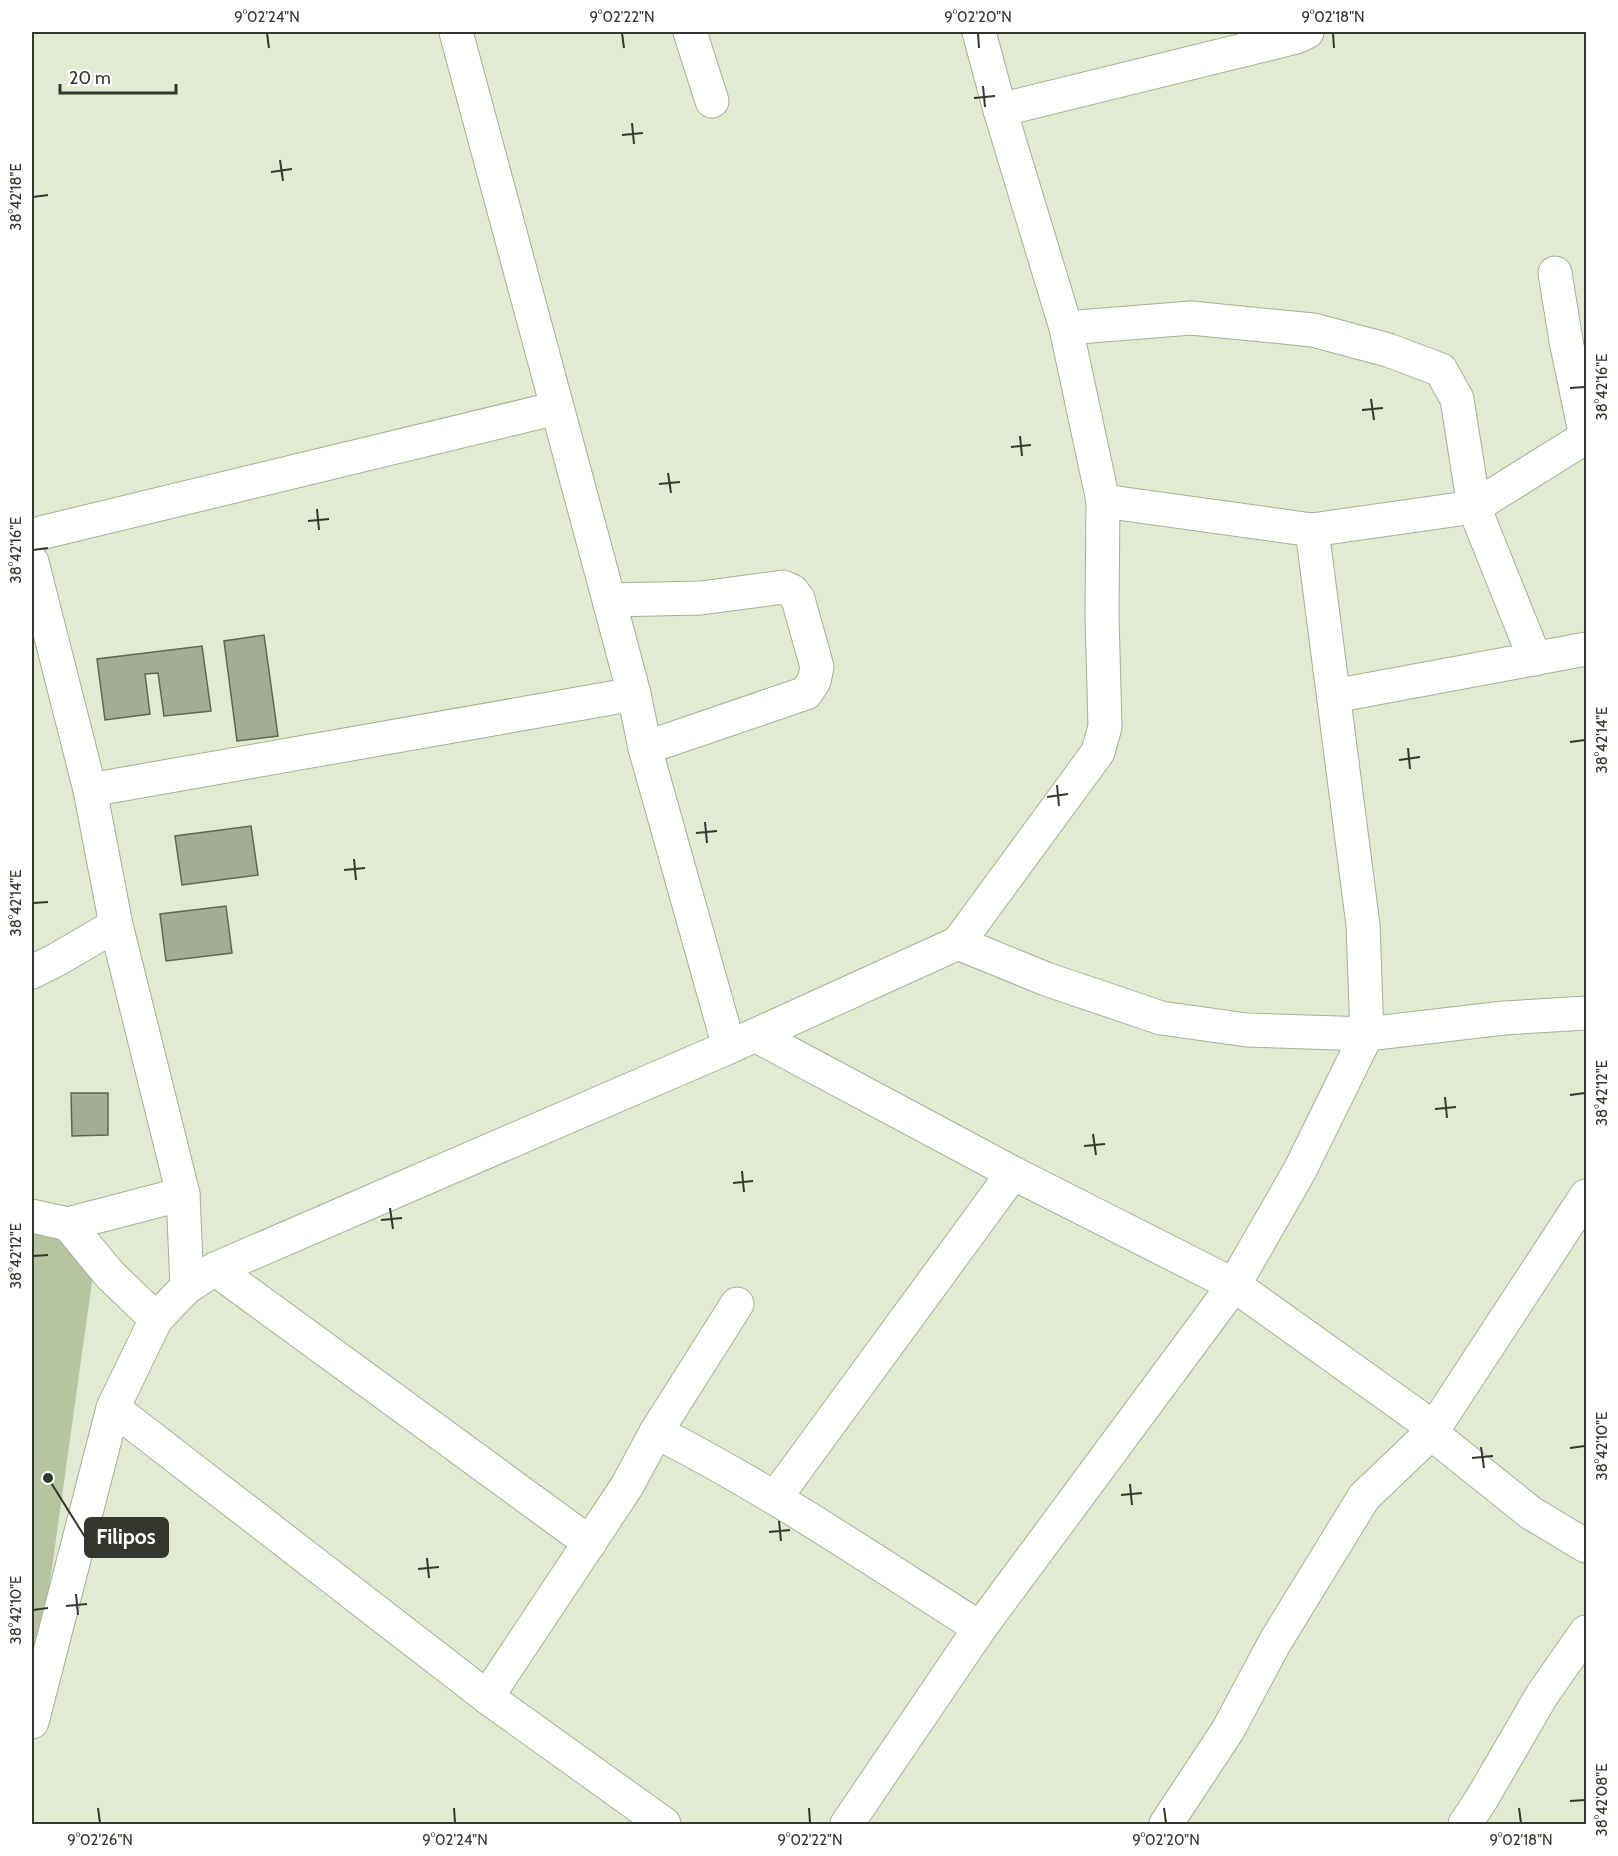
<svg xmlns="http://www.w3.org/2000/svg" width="1618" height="1856" font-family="Cabin,sans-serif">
<rect width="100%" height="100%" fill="#e1ebd1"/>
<!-- green -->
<path fill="#b6c49f" d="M32,1231L97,1246L32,1711Z"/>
<!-- building -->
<g fill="#a3ad95" stroke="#5e6750" stroke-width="1.5">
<path d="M264,635L278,736L237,741L224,641Z"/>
<path d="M202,646L211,711L164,716L158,673L145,674L150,714L105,720L97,659Z"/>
<path d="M251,826L258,875L182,885L175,836Z"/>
<path d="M226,906L232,953L166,961L160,914Z"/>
<path d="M71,1093H108V1135L72,1136Z"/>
</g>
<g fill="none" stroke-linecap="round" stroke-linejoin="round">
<defs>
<g id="minor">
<path d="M690,32L712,101"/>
<path d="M1000,110L1296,37L1307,32"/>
<path d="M1555,273L1566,341L1586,437"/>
<path d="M1066,328L1191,318L1313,330L1388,350L1441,370L1457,399L1474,507L1535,659"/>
<path d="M1103,501L1312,530L1474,507L1586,437"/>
<path d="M32,535L557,408"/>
<path d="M32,562L90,790L116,925L183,1194L187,1287"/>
<path d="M609,600L701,598L783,587L792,591L798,599L817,667L814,681L806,693L645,748"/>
<path d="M1334,696L1586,649"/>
<path d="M90,790L634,694"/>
<path d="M958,943L1046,979L1161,1018L1247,1030L1367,1034L1363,925L1312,530"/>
<path d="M32,972L56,960L116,925"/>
<path d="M757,1036L1013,1173L1234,1285L1420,1418L1431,1433L1531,1513L1586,1546"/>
<path d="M729,1047L958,943L1098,752L1105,727L1102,615L1103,501L1066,328L1000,110L979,32"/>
<path d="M32,1216L68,1224L183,1194"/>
<path d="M68,1224L110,1275L156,1319"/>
<path d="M215,1269L590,1543"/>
<path d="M113,1408L487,1697L664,1824"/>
<path d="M656,1432L737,1304"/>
<path d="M775,1498L1013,1173"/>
<path d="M487,1697L627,1486L656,1432C769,1489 874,1561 980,1628"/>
<path d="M32,1722L113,1408L156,1319L187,1287L215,1269L729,1047L645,748L634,694L609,600L456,32"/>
<path d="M847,1824L980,1628L1234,1285L1300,1170L1367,1034L1504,1018L1586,1013"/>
<path d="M1166,1824L1228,1730L1275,1642L1364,1497L1431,1433L1586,1196"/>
<path d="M1465,1824L1481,1800L1542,1695L1586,1632"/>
</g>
</defs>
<!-- minor casing -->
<use href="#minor" stroke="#a5af96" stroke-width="35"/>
<!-- minor -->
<use href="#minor" stroke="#fff" stroke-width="33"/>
</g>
<!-- ticks -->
<path fill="none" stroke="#33372d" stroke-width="2" d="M267,33L269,48M622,33L624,48M978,33L979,48M1333,33L1334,48M983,86L985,107M974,98L995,96M632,123L634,144M622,135L643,133M280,160L283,181M271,172L292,169M33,197L48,195M1570,388L1585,387M1371,399L1374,420M1362,410L1383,408M1020,436L1022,456M1011,447L1031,445M668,473L671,493M659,484L680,482M317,509L319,530M308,521L329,519M33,550L48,548M1570,742L1585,740M1408,748L1410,769M1399,760L1420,757M1057,785L1059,806M1047,797L1068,794M705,822L707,843M696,833L717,831M354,859L356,880M344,870L365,868M33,903L48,902M1570,1095L1585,1093M1445,1097L1447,1118M1435,1109L1456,1107M1093,1134L1096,1155M1084,1146L1105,1144M742,1171L744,1192M733,1183L753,1181M390,1208L393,1229M381,1220L402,1218M33,1256L48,1255M1481,1447L1484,1468M1570,1448L1585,1446M1472,1458L1493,1456M1130,1484L1132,1505M1121,1495L1142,1493M779,1521L781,1541M769,1532L790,1530M427,1558L429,1578M418,1569L439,1567M76,1594L78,1615M66,1606L87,1604M33,1610L48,1608M1570,1801L1585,1800M98,1808L100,1823M454,1808L455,1823M809,1808L810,1823M1164,1808L1166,1823M1519,1808L1521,1823"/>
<!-- callouts -->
<path fill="none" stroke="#33372d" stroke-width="2" d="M48 1478L85 1537"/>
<circle fill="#33372d" stroke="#fff" stroke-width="2" cx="48" cy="1478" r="6"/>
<rect fill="#33372d" stroke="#33372d" stroke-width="2" x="85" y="1518" width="83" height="39" rx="6"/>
<g font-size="21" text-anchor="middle" font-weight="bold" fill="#fff">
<text x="126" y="1544">Filipos</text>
</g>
<!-- border -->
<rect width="1618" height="1856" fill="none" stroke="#ffffff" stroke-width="66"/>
<!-- scale -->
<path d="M60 84v9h116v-9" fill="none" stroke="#33372d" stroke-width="3"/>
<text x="69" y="84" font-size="18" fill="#33372d" stroke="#ffffff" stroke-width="4.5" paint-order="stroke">20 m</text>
<rect x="33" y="33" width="1552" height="1790" fill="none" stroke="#33372d" stroke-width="2"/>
<g font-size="15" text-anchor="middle" fill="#33372d">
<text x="267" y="22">9°02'24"N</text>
<text x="622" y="22">9°02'22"N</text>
<text x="978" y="22">9°02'20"N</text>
<text x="1333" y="22">9°02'18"N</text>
<text transform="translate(16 197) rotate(-90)" y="5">38°42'18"E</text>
<text transform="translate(1602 387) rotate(-90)" y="5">38°42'16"E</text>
<text transform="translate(16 550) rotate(-90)" y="5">38°42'16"E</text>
<text transform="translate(1602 740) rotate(-90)" y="5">38°42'14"E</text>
<text transform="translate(16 903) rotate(-90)" y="5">38°42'14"E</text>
<text transform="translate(1602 1093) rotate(-90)" y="5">38°42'12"E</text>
<text transform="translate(16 1256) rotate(-90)" y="5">38°42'12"E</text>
<text transform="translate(1602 1446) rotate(-90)" y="5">38°42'10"E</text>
<text transform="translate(16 1610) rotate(-90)" y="5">38°42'10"E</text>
<text transform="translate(1602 1800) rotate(-90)" y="5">38°42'08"E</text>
<text x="100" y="1845">9°02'26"N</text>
<text x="455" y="1845">9°02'24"N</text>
<text x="810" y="1845">9°02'22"N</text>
<text x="1166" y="1845">9°02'20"N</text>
<text x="1521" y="1845">9°02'18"N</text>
</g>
</svg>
